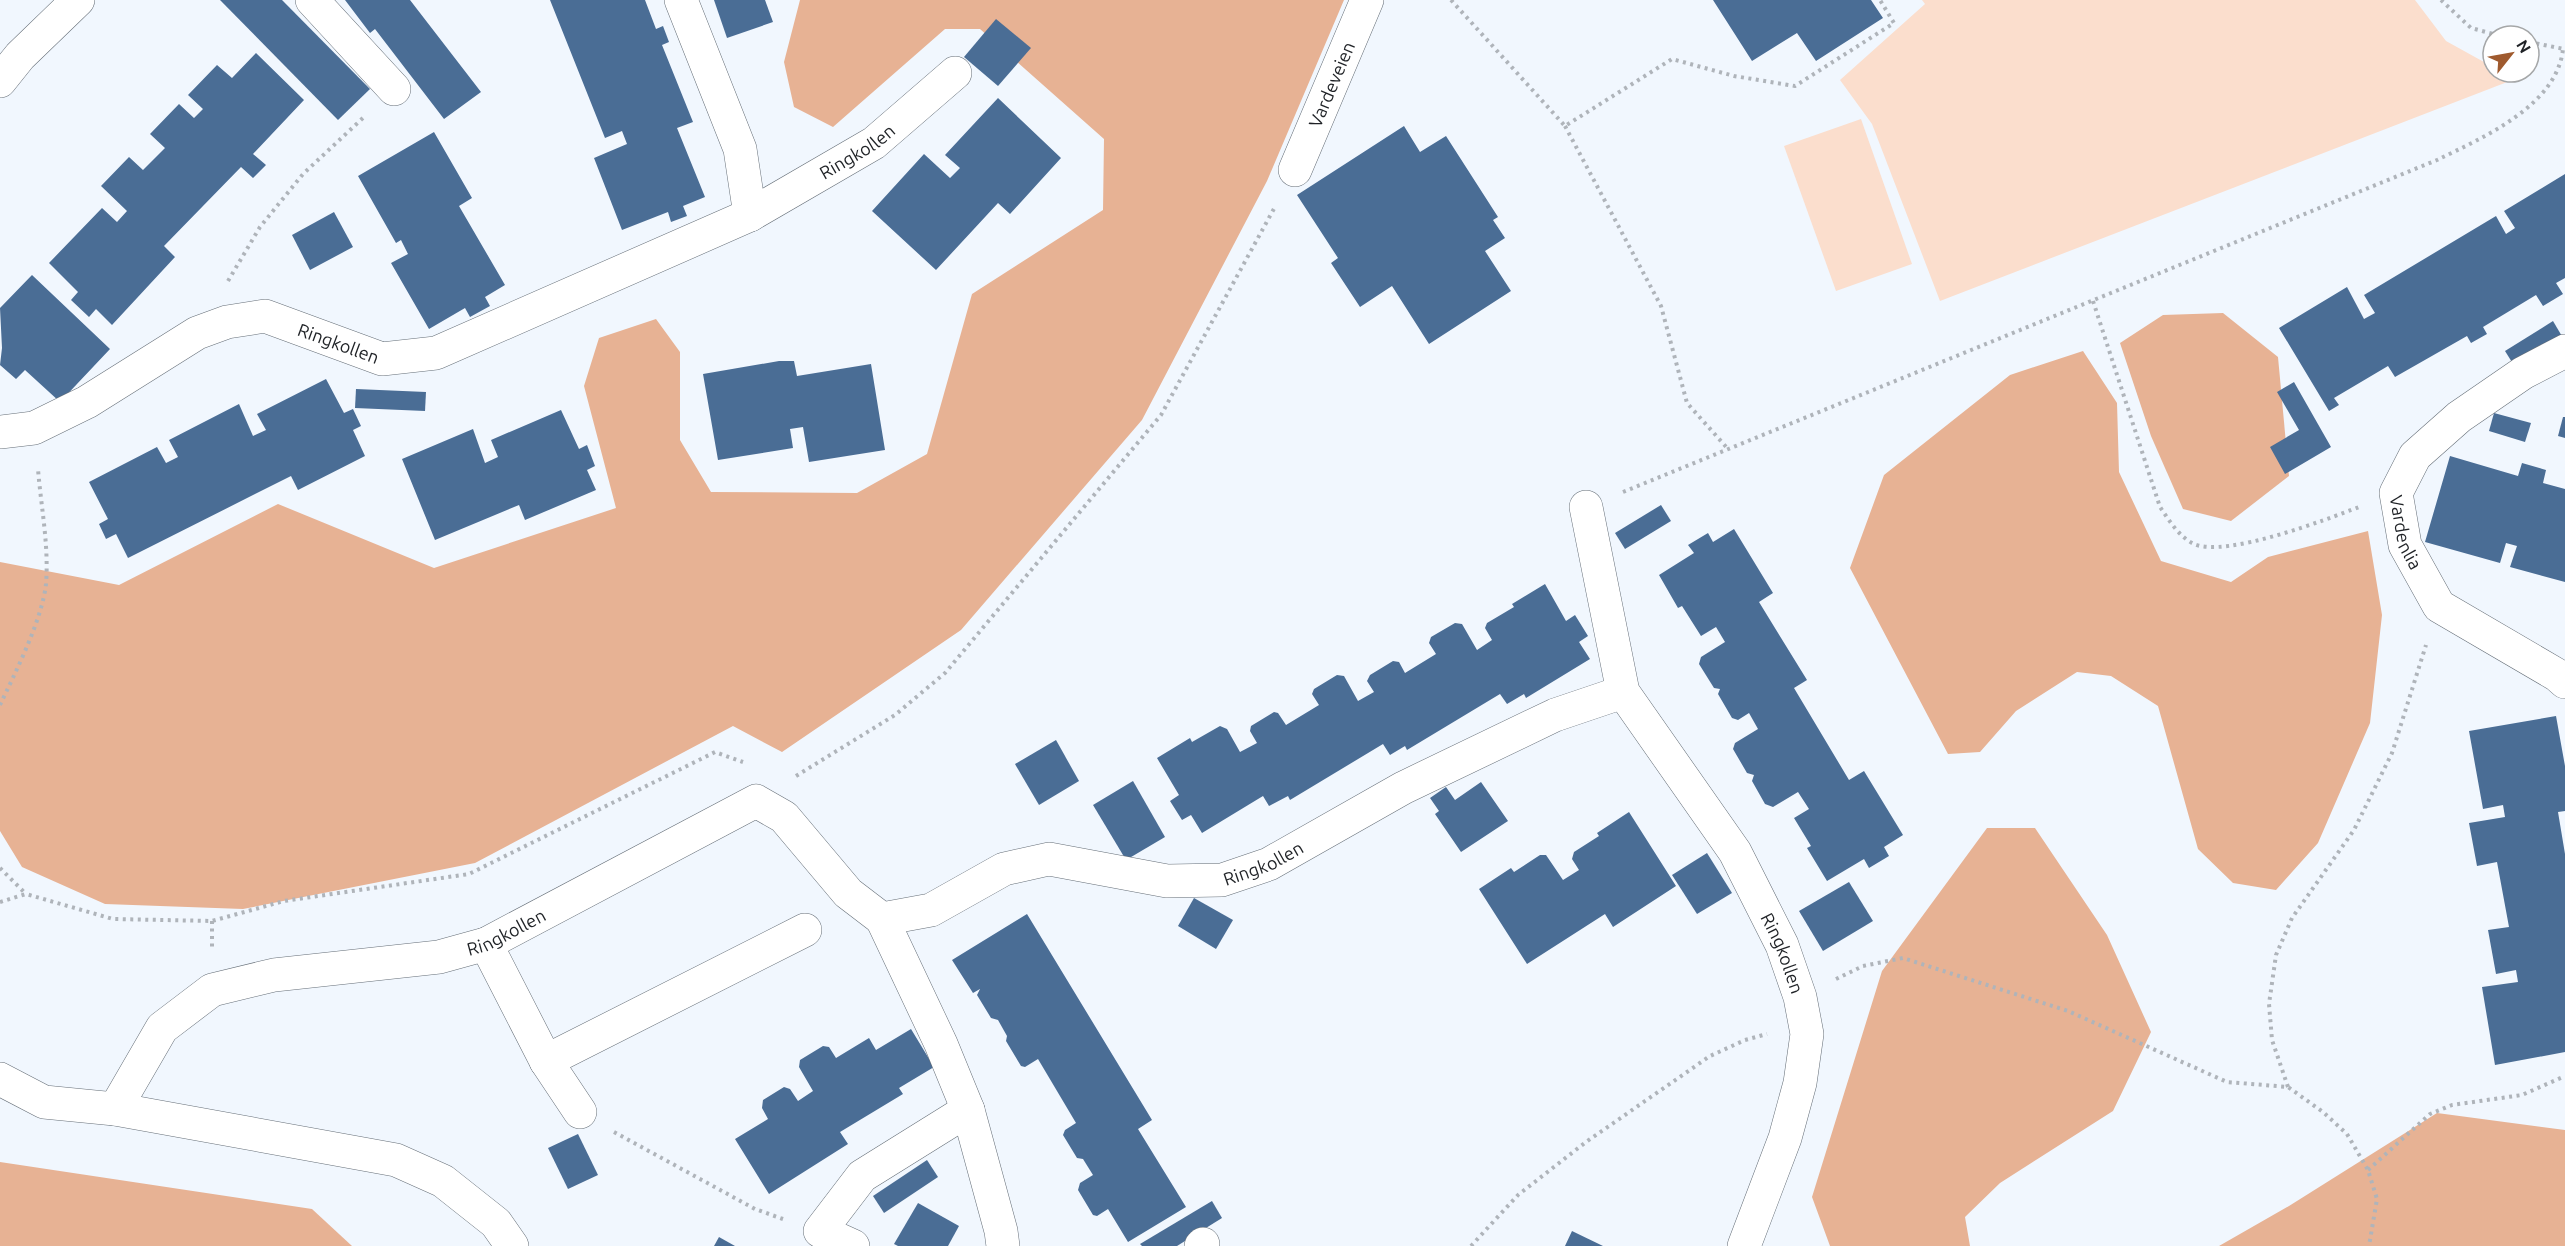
<svg xmlns="http://www.w3.org/2000/svg" width="2565" height="1246" font-family="Ubuntu,sans-serif">
<rect width="100%" height="100%" fill="#f1f7fe"/>
<!-- green -->
<g fill="#fbdecd">
<path d="M1922,0H2415L2446,41L2493,67V72H2502L2515,79L1940,301L1872,124L1840,80L1925,4Z"/>
<path d="M1861,119L1912,264L1836,291L1784,146Z"/>
</g>
<!-- forest -->
<g fill="#e7b294">
<path d="M800,0H1344L1267,181L1142,420L961,630L782,752L733,726L475,863L243,909L105,904L22,867L0,831V562L119,585L278,504L434,568L616,508L584,386L599,338L656,319L680,352V440L711,492L857,493L927,454L972,294L1103,210L1104,139L980,29H945L833,127L794,107L784,62Z"/>
<path d="M2223,313L2278,357L2289,476L2231,521L2183,509L2151,436L2120,343L2163,315Z"/>
<path d="M2083,351L2117,403L2119,472L2161,561L2231,582L2268,557L2368,531L2382,615L2370,723L2318,843L2276,890L2233,883L2198,849L2158,706L2111,676L2077,672L2016,711L1980,752L1948,754L1850,568L1884,475L2010,375Z"/>
<path d="M1987,828H2035L2107,935L2151,1032L2113,1111L2000,1183L1965,1217L1970,1246H1830L1812,1197L1882,971Z"/>
<path d="M2437,1113L2565,1130V1246H2219L2289,1206Z"/>
<path d="M0,1162L312,1209L352,1246H0Z"/>
</g>
<!-- building -->
<g fill="#4a6d95">
<path d="M220,0H282L370,89L338,120Z"/>
<path d="M345,0H410L481,92L444,119L375,29L370,33Z"/>
<path d="M550,0H645L656,29L663,26L669,42L662,45L693,122L677,128L705,197L683,206L687,216L671,222L668,212L622,230L594,158L627,144L622,131L605,138Z"/>
<path d="M714,0H765L773,22L727,38Z"/>
<path d="M1713,0H1871L1883,18L1816,61L1797,33L1752,61Z"/>
<path d="M996,19L1031,48L998,86L964,57Z"/>
<path d="M256,53L304,100L253,154L266,165L253,178L241,167L164,246L175,257L112,325L96,309L89,317L71,300L78,292L49,263L102,208L117,222L127,211L101,186L129,157L143,170L165,148L150,134L179,104L194,118L203,109L188,95L217,65L232,78Z"/>
<path d="M998,98L1061,158L1010,214L998,203L936,270L872,211L924,154L950,178L960,168L945,155Z"/>
<path d="M1404,126L1420,152L1446,136L1498,217L1493,220L1505,238L1485,251L1511,291L1429,344L1392,286L1360,307L1331,263L1338,258L1297,195Z"/>
<path d="M434,132L472,198L459,206L505,285L485,297L490,306L470,317L465,308L429,329L391,263L408,254L401,240L396,243L358,176Z"/>
<path d="M2565,174V278L2556,283L2563,294L2543,306L2536,295L2483,327L2487,334L2471,343L2467,336L2395,377L2388,366L2334,398L2339,405L2329,411L2279,328L2347,287L2364,319L2375,313L2364,295L2496,216L2506,234L2515,228L2504,211Z"/>
<path d="M334,212L353,247L310,270L292,235Z"/>
<path d="M32,275L110,349L60,402L25,370L16,379L0,365L2,348L0,308Z"/>
<path d="M2553,321L2563,338L2515,367L2505,351Z"/>
<path d="M779,361H794L797,376L871,364L885,450L809,462L803,427L790,429L793,448L718,460L703,374Z"/>
<path d="M326,379L344,413L353,409L361,426L353,430L365,456L298,490L291,476L128,558L116,534L106,539L99,524L108,519L89,482L157,447L166,463L178,457L169,440L239,404L253,436L266,430L257,414Z"/>
<path d="M2294,382L2331,447L2285,474L2270,447L2299,430L2277,392Z"/>
<path d="M356,389L426,392L425,411L355,408Z"/>
<path d="M561,410L579,449L587,445L595,466L587,470L596,490L525,520L519,505L435,540L402,459L473,429L485,463L498,457L491,440Z"/>
<path d="M2494,413L2531,423L2525,442L2489,431Z"/>
<path d="M2563,417H2565V438L2558,436Z"/>
<path d="M2450,456L2518,476L2522,463L2546,470L2543,483L2565,489V582L2510,567L2517,546L2506,543L2500,563L2425,542Z"/>
<path d="M1661,505L1671,521L1625,549L1615,533Z"/>
<path d="M1734,529L1773,593L1759,602L1807,680L1794,688L1849,780L1864,771L1903,835L1884,847L1889,856L1869,868L1864,859L1827,881L1807,848L1811,846L1794,818L1809,809L1798,792L1773,807L1765,804L1752,781L1754,775L1747,773L1733,749L1735,743L1758,729L1749,713L1738,720L1732,718L1718,694L1720,689L1714,688L1699,664L1701,657L1725,642L1716,627L1701,636L1682,606L1678,608L1659,575L1694,553L1688,545L1708,533L1713,542Z"/>
<path d="M1545,584L1566,621L1575,615L1588,636L1579,642L1590,659L1526,698L1524,694L1507,704L1500,694L1407,750L1405,746L1390,755L1383,744L1290,800L1288,796L1269,806L1263,796L1202,833L1191,815L1182,820L1170,801L1179,795L1157,758L1190,738L1192,742L1220,726L1227,729L1240,752L1257,743L1250,731L1251,726L1274,712L1278,713L1286,725L1319,705L1312,694L1314,689L1337,675L1344,676L1358,701L1374,692L1367,681L1370,675L1393,661L1399,662L1405,673L1436,654L1429,643L1431,637L1455,623L1462,624L1477,650L1492,640L1485,628L1487,623L1514,607L1512,604Z"/>
<path d="M2556,716L2565,766V811L2558,812L2565,854V1052L2495,1065L2482,987L2518,982L2516,970L2496,974L2488,930L2509,927L2497,862L2477,866L2469,823L2505,817L2503,805L2483,809L2469,731Z"/>
<path d="M1056,740L1079,781L1039,805L1015,764Z"/>
<path d="M1133,781L1165,837L1126,860L1093,805Z"/>
<path d="M1481,782L1508,821L1461,852L1435,814L1439,811L1430,798L1446,787L1455,800Z"/>
<path d="M1629,812L1676,886L1613,927L1605,914L1527,964L1479,889L1511,868L1514,872L1540,855H1546L1563,880L1579,870L1572,859L1574,852L1599,836L1597,833Z"/>
<path d="M1707,853L1732,893L1697,914L1672,875Z"/>
<path d="M1849,882L1873,921L1823,951L1799,911Z"/>
<path d="M1194,898L1233,920L1216,949L1178,926Z"/>
<path d="M1027,914L1152,1120L1138,1129L1186,1207L1128,1242L1108,1209L1097,1216L1093,1215L1078,1190L1080,1183L1093,1175L1083,1159L1077,1158L1063,1135L1065,1130L1076,1123L1038,1059L1025,1067L1021,1066L1006,1041L1007,1036L998,1020L991,1018L977,995L980,989L973,993L952,960Z"/>
<path d="M911,1029L934,1067L899,1088L903,1094L840,1132L848,1144L769,1194L735,1139L768,1119L762,1108L763,1100L784,1087L790,1089L798,1101L813,1091L799,1067L800,1060L823,1046L829,1047L836,1058L869,1038L876,1050Z"/>
<path d="M578,1134L598,1175L568,1189L548,1148Z"/>
<path d="M927,1160L938,1177L884,1213L873,1196Z"/>
<path d="M1212,1201L1222,1218L1177,1246H1142L1140,1244Z"/>
<path d="M918,1203L959,1226L948,1246H898L894,1244Z"/>
<path d="M1572,1231L1603,1246H1565Z"/>
<path d="M719,1237L735,1246H714Z"/>
</g>
<g fill="none" stroke-linecap="round" stroke-linejoin="round">
<defs>
<g id="minor">
<path d="M312,0L394,89"/>
<path d="M681,0L740,149L750,215"/>
<path d="M0,81L20,56L78,0"/>
<path id="s1" d="M1295,170L1367,0"/>
<path id="s2" d="M2565,351L2523,373L2459,417L2415,456L2396,493L2405,545L2439,606L2557,675L2565,682"/>
<path id="s3" d="M0,432L34,428L87,402L197,333L227,322L265,316L382,359L436,353L750,215L874,143L955,73"/>
<path id="s4" d="M1586,507L1623,692L1735,852L1782,945L1800,997L1807,1034L1800,1083L1785,1138L1744,1246"/>
<path d="M882,919L941,1044L968,1110L1001,1231L1003,1246"/>
<path d="M486,944L546,1061L580,1112"/>
<path d="M546,1061L805,930"/>
<path d="M0,1079L44,1102L115,1109L396,1160L443,1181L496,1223L512,1246"/>
<path id="s5" d="M115,1109L162,1028L212,990L274,975L439,957L486,944L756,801L784,817L848,893L882,919L931,910L1004,869L1049,859L1167,881L1222,880L1269,864L1403,788L1555,715L1623,692"/>
<path d="M853,1246L820,1231L862,1176L968,1110"/>
<path d="M1201,1246L1203,1244"/>
</g>
</defs>
<!-- minor casing -->
<use href="#minor" stroke="#666f78" stroke-width="34"/>
<!-- path -->
<g stroke="#afb4ba" stroke-width="4" stroke-dasharray="3 4.5" stroke-linecap="butt">
<path d="M1451,0L1565,126L1672,59L1734,76L1795,86L1894,23L1880,0"/>
<path d="M2441,0L2471,28L2501,36"/>
<path d="M2529,42L2564,49"/>
<path d="M1565,126L1661,306L1687,403L1728,449"/>
<path d="M228,281L260,227L303,174L364,117"/>
<path d="M2093,301L2160,507C2169,520 2179,537 2194,544C2226,558 2325,520 2359,507"/>
<path d="M1623,492L2437,160C2482,138 2557,106 2563,49"/>
<path d="M0,705C16,671 42,620 46,584C49,545 41,507 38,469"/>
<path d="M796,776L895,715L945,673L1161,415L1276,205"/>
<path d="M0,868L26,894"/>
<path d="M0,902L26,894L113,919L212,921L284,901L469,874L715,752L743,762"/>
<path d="M212,921V950"/>
<path d="M1836,979L1863,966L1903,958L2068,1011L2227,1082L2288,1087L2323,1112L2347,1134L2368,1170L2377,1199L2369,1246"/>
<path d="M2288,1087L2272,1040L2269,1004L2276,955L2292,918L2354,830L2392,753L2426,645"/>
<path d="M614,1132L755,1209L783,1219"/>
<path d="M2368,1170L2430,1114L2452,1105L2522,1095L2565,1076"/>
<path d="M1471,1246L1518,1195L1586,1142L1710,1056L1745,1040L1767,1034"/>
</g>
<!-- minor -->
<use href="#minor" stroke="#fff" stroke-width="33"/>
</g>
<g text-anchor="middle" dominant-baseline="central" stroke-width="6" stroke-linejoin="round" paint-order="stroke">
<!-- street labels -->
<g font-size="18" fill="#1f2226" stroke="#fff">
<text stroke="none"><textPath href="#s1" startOffset="93">Vardeveien</textPath></text>
<text stroke="none"><textPath href="#s3" startOffset="940">Ringkollen</textPath></text>
<text stroke="none"><textPath href="#s3" startOffset="372">Ringkollen</textPath></text>
<text stroke="none"><textPath href="#s2" startOffset="266">Vardenlia</textPath></text>
<text stroke="none"><textPath href="#s5" startOffset="1314">Ringkollen</textPath></text>
<text stroke="none"><textPath href="#s5" startOffset="458">Ringkollen</textPath></text>
<text stroke="none"><textPath href="#s4" startOffset="496">Ringkollen</textPath></text>
</g>
</g>
<!-- north arrow -->
<g transform="translate(2511 54) rotate(59)"><circle r="28" fill="#ffffff" stroke="#a5a7a8" stroke-width="1.5"/>
<path d="M0-4.5L10 22L0 15L-10 22Z" fill="#9f5a2e"/>
<text y="-9" font-size="16" font-weight="bold" text-anchor="middle" fill="#1f2226">N</text>
</g>
</svg>
